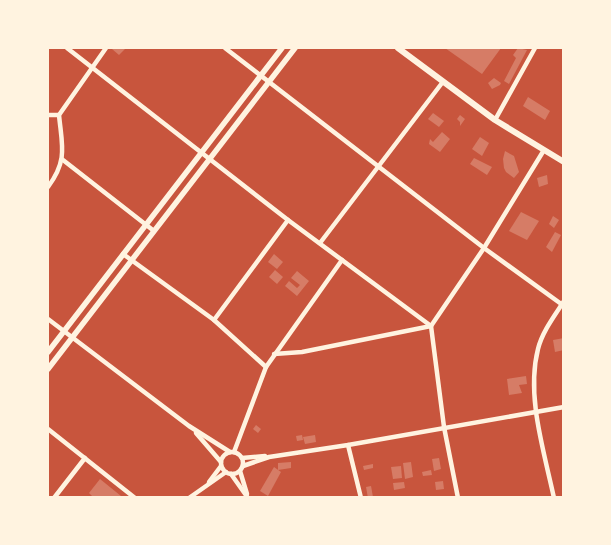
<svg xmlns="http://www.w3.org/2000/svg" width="611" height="545" font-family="'Nunito Sans',sans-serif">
<rect width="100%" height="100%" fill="#c8553d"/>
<!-- building -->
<g fill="#d67c66">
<path d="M113,48H126L119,55L112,49Z"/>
<path d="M445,48H501L482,74Z"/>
<path d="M518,48L527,50L509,84L504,81L516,58L513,55Z"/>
<path d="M494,78L501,83L500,85L492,89L488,83Z"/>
<path d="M528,97L550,111L545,120L523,106Z"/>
<path d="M433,113L444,121L439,127L428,119Z"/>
<path d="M460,115L465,119L460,126V122L457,119Z"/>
<path d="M442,132L450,139L440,152L429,144L430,139L433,142Z"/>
<path d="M480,137L489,143L482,156L472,149Z"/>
<path d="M505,151L514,156L519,172L514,178L506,172L504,168L503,159Z"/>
<path d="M474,158L492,167L487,175L470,164Z"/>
<path d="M547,175L548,184L539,187L537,178Z"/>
<path d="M521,212L539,221L527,240L509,231Z"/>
<path d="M553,216L559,220L554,228L549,224Z"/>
<path d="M555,232L561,235L552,252L546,247Z"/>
<path d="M274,254L283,262L277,269L268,262Z"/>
<path d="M275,270L283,277L277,284L269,277Z"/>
<path d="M297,271L309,281L297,296L285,286L289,281L297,288L300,285L291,278Z"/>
<path d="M564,338V350L555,352L553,340Z"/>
<path d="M526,376L527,384L519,385L522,393L509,395L507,379Z"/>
<path d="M256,425L261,429L258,433L253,429Z"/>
<path d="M302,435L303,440L297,441L296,436Z"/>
<path d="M315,435L316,442L305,444L303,437Z"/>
<path d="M439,458L441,469L434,471L432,459Z"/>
<path d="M291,462V468L278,470V463Z"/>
<path d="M411,462L413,477L405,479L403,463Z"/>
<path d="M373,464V468L364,470L363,466Z"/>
<path d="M401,466L402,478L393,479L391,467Z"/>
<path d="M274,467L281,472L268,496L260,491Z"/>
<path d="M431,470L432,475L423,476L422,472Z"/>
<path d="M100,479L121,496L120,498H94L89,493Z"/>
<path d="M443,481L444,489L436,490L435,482Z"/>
<path d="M404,482L405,488L394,490L393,483Z"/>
<path d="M371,486L373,497L368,498L366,487Z"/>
</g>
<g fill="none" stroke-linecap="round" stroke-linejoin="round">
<!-- minor -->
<g stroke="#fff3e0" stroke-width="4.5">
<path d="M67,48L288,220L431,326"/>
<path d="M225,48L484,248L564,306"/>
<path d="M48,115H59"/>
<path d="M495,120L535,48"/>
<path d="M63,160L154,231"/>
<path d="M48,187C68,160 62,146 59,115L106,48"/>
<path d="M320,243L442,83"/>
<path d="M123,254L214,320L266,367"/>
<path d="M48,319L189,426L230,452"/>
<path d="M214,320L288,220"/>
<path d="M274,354L302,352L431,326"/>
<path d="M48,429L135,498"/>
<path d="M196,433L221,462"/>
<path d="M348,445L361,498"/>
<path d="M234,452L266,367L342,260"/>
<circle cx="232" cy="463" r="11"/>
<path d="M242,458L265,456"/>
<path d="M243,466L269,457L348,445L564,407"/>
<path d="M240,471L247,494"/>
<path d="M231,474L248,498"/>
<path d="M209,482L221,466"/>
<path d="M54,498L85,458"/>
<path d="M189,498L226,472"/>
<path d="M458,498L444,427L431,326L484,248L544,150"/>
<path d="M554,498C544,451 526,396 538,349C542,332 555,315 564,301"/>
</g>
<!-- tertiary -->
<g stroke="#fff3e0" stroke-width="5.5">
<path d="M48,352L282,48"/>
<path d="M48,369L295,48"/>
</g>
<!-- secondary -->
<path stroke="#fff3e0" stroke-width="6" d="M398,48L495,120L564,162"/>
</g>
<!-- border -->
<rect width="611" height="545" fill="none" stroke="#fff3e0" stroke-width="98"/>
</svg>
